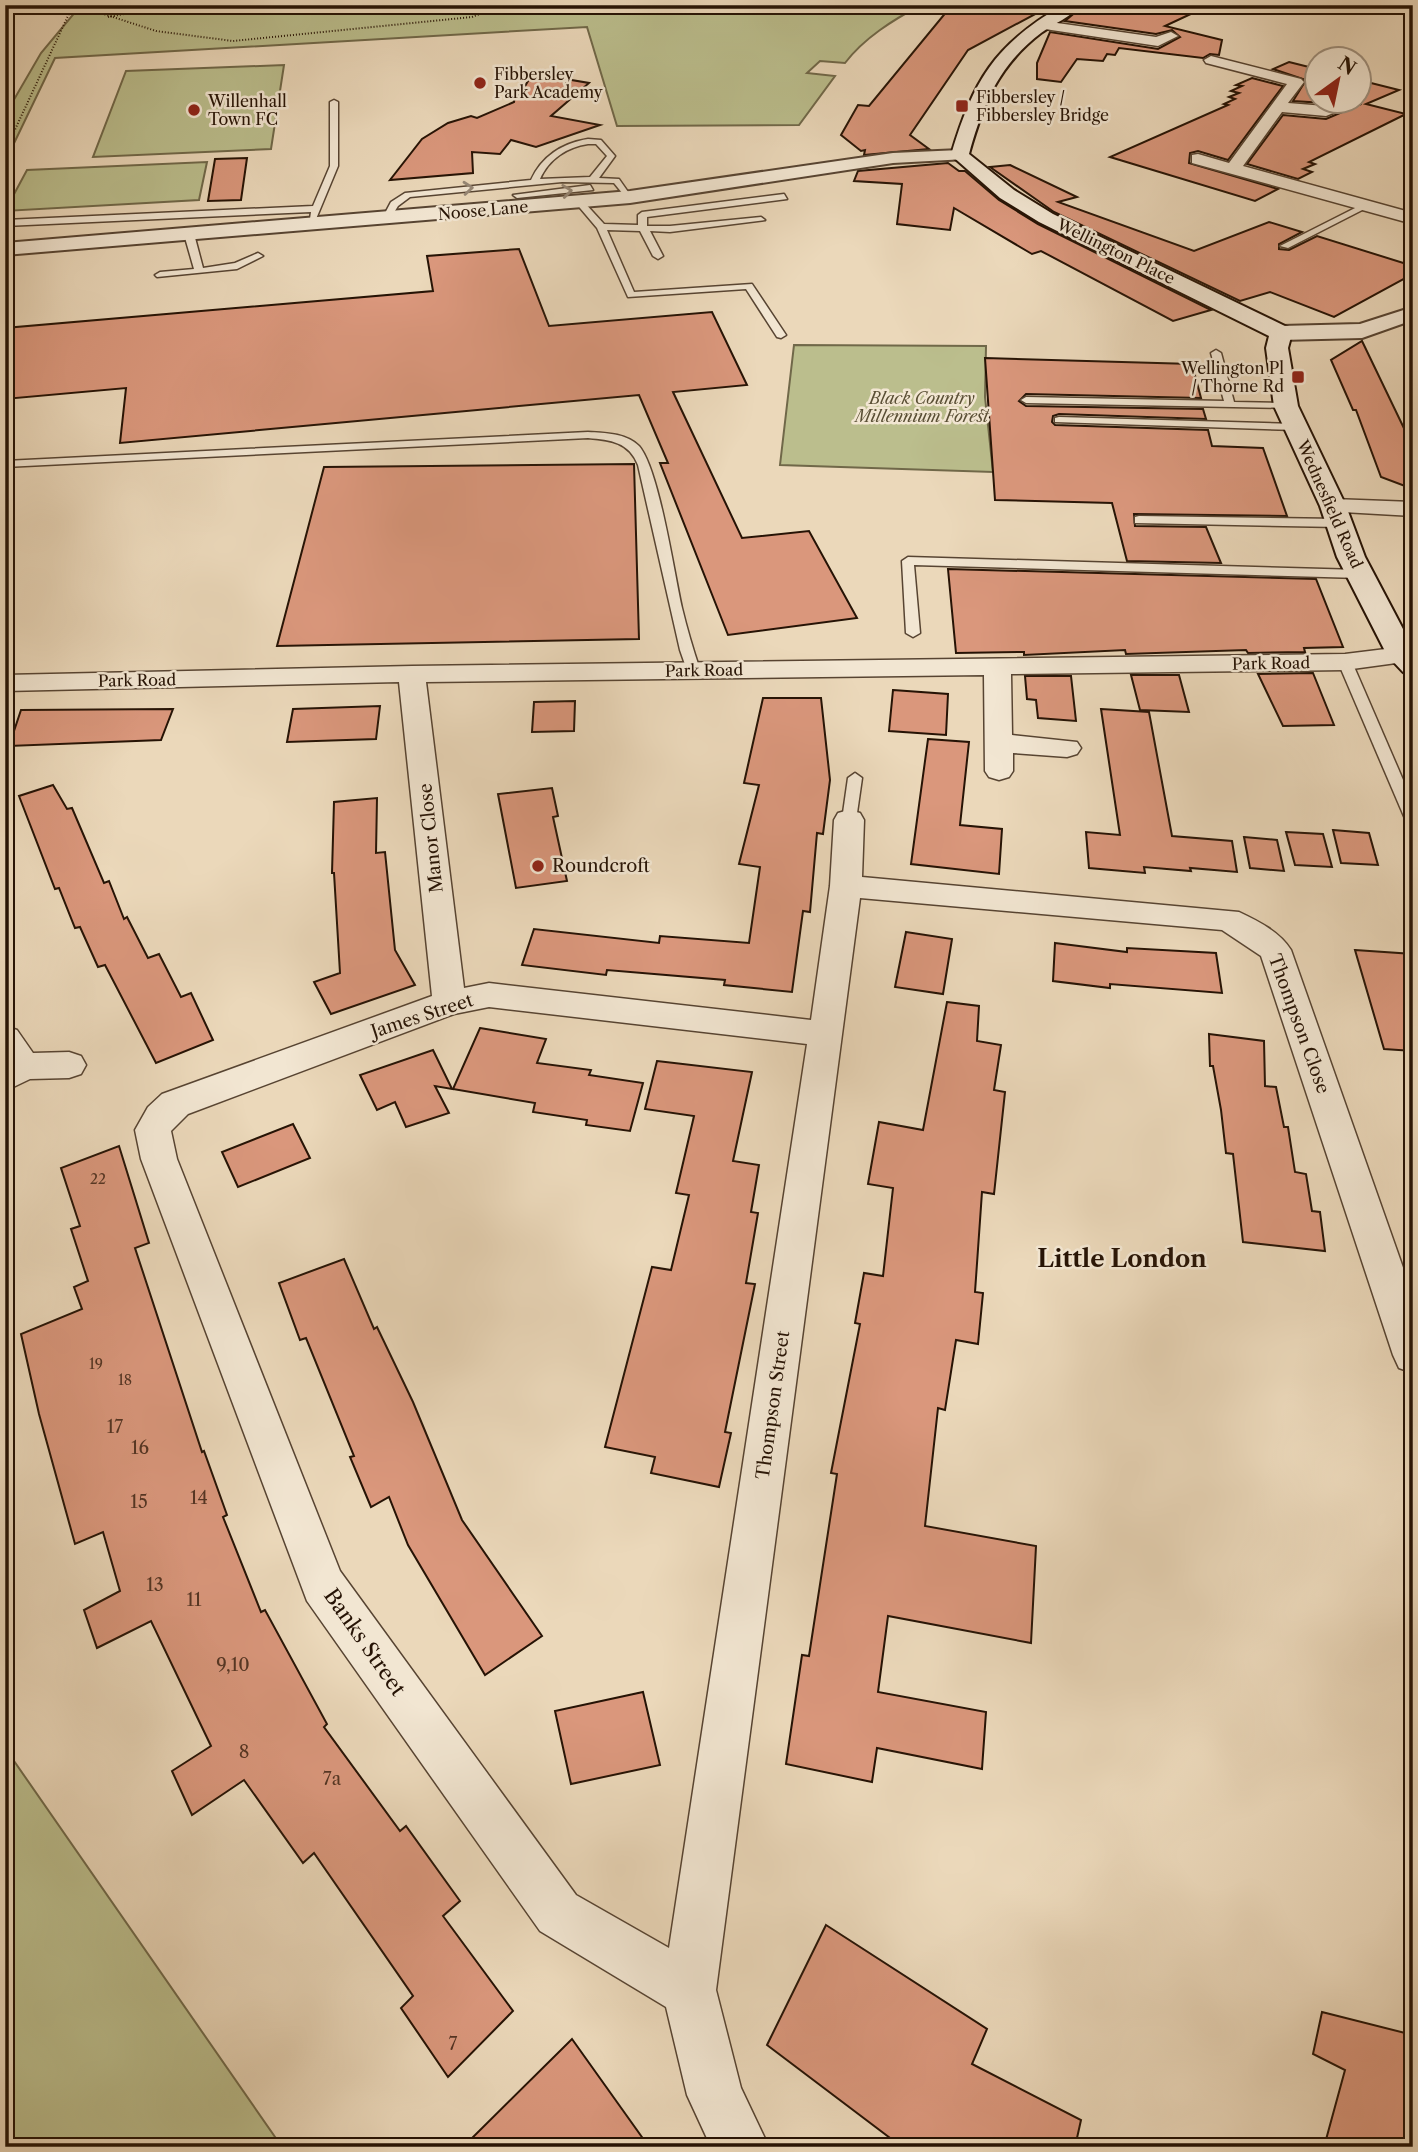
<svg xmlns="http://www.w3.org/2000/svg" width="1418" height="2152" font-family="'Libre Caslon Text',serif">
<rect width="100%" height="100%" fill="#ebd8ba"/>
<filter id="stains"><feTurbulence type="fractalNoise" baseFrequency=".00286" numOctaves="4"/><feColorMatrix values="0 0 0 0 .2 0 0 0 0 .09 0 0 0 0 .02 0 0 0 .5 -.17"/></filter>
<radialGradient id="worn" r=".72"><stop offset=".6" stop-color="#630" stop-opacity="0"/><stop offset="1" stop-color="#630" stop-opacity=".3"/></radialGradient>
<!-- green -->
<g fill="#bbbe8d" stroke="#706849" stroke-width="2">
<path d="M81,5H921C893,20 864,38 845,63L820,61L807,73L835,76L799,125L617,126L587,27L55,58L5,162V115L41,53Z"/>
<path d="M284,65L271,149L93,157L126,71Z"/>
<path d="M207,162L199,200L5,211L27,170Z"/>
<path d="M794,345L986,346L985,397L993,472L780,465Z"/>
<path d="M5,1748L282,2147H23L5,2128Z"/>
</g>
<!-- building -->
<g fill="#da977c" stroke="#261305" stroke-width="2">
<path d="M952,5H1052L968,50L910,135L929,149L864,155L865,150L861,151L841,135L858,105L869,106Z"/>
<path d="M1084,5H1210L1165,26L1222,40L1219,55L1210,54L1203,58L1119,48L1115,55L1107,54L1103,61L1077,59L1061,82L1037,79V63L1050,32L1158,49L1180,37L1172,30L1156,34L1065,21Z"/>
<path d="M1289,62L1317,69V102H1331L1325,103L1293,101L1306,80L1273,69Z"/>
<path d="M536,74L589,83L551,116L600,125L536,147L511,140L500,154L472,152L473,173L390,180L422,139L448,123L471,116L477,118L514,102L515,95H520L528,81Z"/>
<path d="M1252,78L1283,86L1228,160L1198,151L1190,153L1189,163L1278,189L1255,201L1110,157L1228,105L1224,104L1235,99L1229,97L1239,93L1231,91L1242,86L1236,85Z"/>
<path d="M1359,80L1399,90L1366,104L1406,114L1309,162L1315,164L1303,169L1312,172L1298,179L1247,164L1283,115L1326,119L1361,104Z"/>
<path d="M247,158L241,200L208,201L215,159Z"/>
<path d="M948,163L959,171H965L999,200L1038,224L1211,310L1173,321L1041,251L1032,254L954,208L950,230L897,224L902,184L854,181L858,171Z"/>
<path d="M1010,165L1077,197L1058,202L1194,251L1269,222L1302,232L1279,244V249L1289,250L1317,236L1413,266V274L1334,317L1270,292L1240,301L1054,212L990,167Z"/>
<path d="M519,249L549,326L712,312L747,385L673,392L742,538L809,531L857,618L728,635L660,463H668L639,395L120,443L126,388L5,399V328L433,291L427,256Z"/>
<path d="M1362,341L1413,447V489L1381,477L1356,410H1353L1331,360Z"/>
<path d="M985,358L1192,364L1201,398L1026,394L1019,401L1026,406L1203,409L1206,419L1059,414L1053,416L1052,422L1055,425L1208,430L1212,446L1263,448L1287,516L1134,514L1135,526L1206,527L1221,563L1127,561L1112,503L995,500Z"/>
<path d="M634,464L639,639L277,646L324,467Z"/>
<path d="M948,569L1316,579L1343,647L1304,648L1305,652L1248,653L1246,650L1126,654L1125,650L1024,655V652L956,653Z"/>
<path d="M1313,673L1334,725L1283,726L1258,674Z"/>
<path d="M1131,675H1179L1189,712L1140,710Z"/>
<path d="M1025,676H1071L1076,721L1038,718L1036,700L1027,699Z"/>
<path d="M893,690L948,694L946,735L889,731Z"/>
<path d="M763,698H821L830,780L823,834L817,833L810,912L803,911L792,992L724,985L725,980L607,970L606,975L522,965L534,929L659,943L660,936L749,943L760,867L739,864L759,785L744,783Z"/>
<path d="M575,701L574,731L532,732L534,702Z"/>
<path d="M380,706L376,739L287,742L293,709Z"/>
<path d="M173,709L161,740L9,746L21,710Z"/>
<path d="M1101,709L1149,712L1172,836L1232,841L1237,872L1190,868L1191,871L1144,867L1145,873L1089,868L1086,832L1120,835Z"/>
<path d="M928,739L969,742L960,825L1002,829L999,874L911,864Z"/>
<path d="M53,785L67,809L72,808L104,883L109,881L124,919L127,917L148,958L159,954L181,997L191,993L213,1040L156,1063L105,965L98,967L80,927L75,928L59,888L55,889L19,796Z"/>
<path d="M552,788L558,816L553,817L567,881L516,888L498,794Z"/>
<path d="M377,798L376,853L385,852L395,950L415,985L331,1014L314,982L340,973L334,873H332L334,802Z"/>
<path d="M1333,830L1369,833L1378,865L1341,863Z"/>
<path d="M1286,832L1323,834L1332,867L1295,865Z"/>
<path d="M1244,837L1277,840L1284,871L1250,868Z"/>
<path d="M906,932L952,939L943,994L895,987Z"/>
<path d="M1055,943L1127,952V948L1216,953L1222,993L1110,984V988L1053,981Z"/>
<path d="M1355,950L1413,954V1051L1384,1049Z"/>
<path d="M947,1002L979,1006L977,1041L1001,1045L994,1090L1005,1092L994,1194L982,1192L975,1292L983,1293L978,1344L956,1340L945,1410L938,1408L925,1526L1036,1546L1031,1643L888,1616L878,1692L986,1712L982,1769L877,1748L872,1782L786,1764L802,1655L809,1656L837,1474L831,1473L860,1324L855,1323L864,1273L883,1276L893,1188L868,1184L879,1122L923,1130Z"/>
<path d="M480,1028L546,1039L537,1063L591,1070L589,1075L643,1083L630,1131L586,1125L587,1120L533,1112L535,1103L453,1089Z"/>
<path d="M1209,1034L1264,1041L1265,1086L1276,1087L1284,1127H1288L1295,1172L1306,1174L1312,1211L1320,1212L1325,1251L1243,1242L1233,1154L1226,1153L1221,1110L1213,1066H1210Z"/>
<path d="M433,1050L452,1089L435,1086L449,1113L406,1127L395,1102L377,1110L360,1075Z"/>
<path d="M657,1061L752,1072L733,1161L759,1165L751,1212L758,1213L746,1283L755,1284L725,1432L731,1433L719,1487L651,1473L655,1457L605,1447L652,1267L671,1270L689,1195L676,1193L694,1116L645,1109Z"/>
<path d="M293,1124L310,1158L238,1187L222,1152Z"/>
<path d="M119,1146L149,1243L135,1248L202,1452L204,1451L227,1515L223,1517L261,1612L265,1610L327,1724L324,1727L400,1831L406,1826L460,1901L443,1916L513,2011L448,2077L401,2008L413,1996L314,1853L303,1863L244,1780L192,1815L172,1771L211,1746L151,1621L97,1648L84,1610L120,1591L103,1532L75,1544L39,1414L21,1334L82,1309L74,1287L88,1281L71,1229L80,1226L61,1168Z"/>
<path d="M344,1259L374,1329L377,1327L413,1402L462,1520L542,1636L485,1675L408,1545L389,1497L371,1507L350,1457L354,1456L306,1338L300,1340L279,1283Z"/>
<path d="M643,1692L660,1765L571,1784L555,1711Z"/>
<path d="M826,1925L987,2029L972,2064L1081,2120L1075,2147H902L767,2045Z"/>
<path d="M1322,2012L1413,2035V2147H1324L1345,2070L1313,2054Z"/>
<path d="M572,2039L649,2147H463Z"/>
</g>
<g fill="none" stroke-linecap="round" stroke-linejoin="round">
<defs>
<g id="service">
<path d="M334,100L338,102V166L316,219H310L311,212L5,226V220L313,206L330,166V102Z"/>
<path d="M588,139L601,140L615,156L599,178L619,179L633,199H627L614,183L562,182L410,197L398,206L390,219L383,217L391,202L405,193L531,180C542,156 563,143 588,139ZM588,144H596L607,156L590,177L540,179C549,159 567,147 588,144Z"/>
<path d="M590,185L593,190L517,198L513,195Z"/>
<path d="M784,194L787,199L647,217V226H670L761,217L765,220L670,232L650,231L663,256L658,259L653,256L640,231L607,230L634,292L752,284L786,335L781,338L777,337L746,289L628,297L597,228L575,202L582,200L604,224L638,225V215L642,212Z"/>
<path d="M1363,204L1370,206L1288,248L1280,246Z"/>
<path d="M189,231L194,234L203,268L235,263L258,253L263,256L237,269L157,277L155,275L160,272L194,269L184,234Z"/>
<path d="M1216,350L1221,353L1234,402L1286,403L1291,406L1290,408L1026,403L1021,400L1026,397L1224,401L1211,353Z"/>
<path d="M1059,417L1296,424L1301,427L1296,430L1055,422V418Z"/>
<path d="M588,432C605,433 626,433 639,446C659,469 674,573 682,608C687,629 693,649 700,670L698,673H688L680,650L638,465C629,442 611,440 588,438L5,467V461Z"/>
<path d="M1139,516L1339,519L1345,523L1339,527L1135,523V517Z"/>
<path d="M908,557L1360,570L1366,574L1360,578L914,565L920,633L913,637L906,633L902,561Z"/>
<path d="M1345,658L1352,662L1413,803V826L1406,821L1338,662Z"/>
<path d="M855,773L862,778L856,820L849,825L842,820L848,778Z"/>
</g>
<g id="minor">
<path d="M1043,21L1156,37L1171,32L1178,36L1158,46L1038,28V22Z"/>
<path d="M1211,56L1301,79L1304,82L1288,103L1325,106L1338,102H1360L1326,116L1282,112L1243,166L1413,213V224L1192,163V155L1198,154L1229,163L1287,84L1206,63L1204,60Z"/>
<path d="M1333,499L1413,502V516L1325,511L1321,506L1325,501Z"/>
<path d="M1402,647L1411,649V661L1345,670L1011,674L1012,735L1077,742L1081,748L1077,754L1067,757L1013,753V771L1009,777L999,780L989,777L985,771L984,675L426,682L464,988L489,983L811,1020L830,886L834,820L838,813L849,810L860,813L864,820L862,877L1239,912C1258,921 1280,932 1291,950L1413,1296V1373L1399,1368L1393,1355L1261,956L1222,930L860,898L716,1990L741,2088L769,2147H711L687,2095L666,2007L540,1931L307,1601L141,1159L135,1130L148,1107L162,1094L432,996L399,682L5,691V675L412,666L1345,654ZM489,1007L807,1044L669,1948L576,1895L340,1571L177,1159L171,1131L188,1114L454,1014Z"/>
<path d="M5,1026L17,1030L33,1053L69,1052L81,1056L86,1065L81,1074L69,1078L30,1079L5,1091Z"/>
</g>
<g id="tertiary">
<path d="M960,150L969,155L966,159L893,163L630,203L5,255V243L630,191L893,153Z"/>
<path d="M1413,307V320L1362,338L1281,340L1270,333L1281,326L1360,324Z"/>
</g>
<path id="secondary" d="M1063,5H1081C1071,17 1053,24 1041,33C998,66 983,104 969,154L1014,190L1053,214L1289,328L1292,333L1288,348L1298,406L1346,506L1365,557L1413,648V675L1403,672L1387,655L1337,557L1320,506L1274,406L1266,348L1269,336L1039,222L1000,198L951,155C973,81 994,45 1063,5Z"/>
</defs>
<!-- service casing -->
<use href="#service" stroke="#574432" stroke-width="3"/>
<!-- minor casing -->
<use href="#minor" stroke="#574432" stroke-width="3"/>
<!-- tertiary casing -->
<use href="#tertiary" stroke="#574432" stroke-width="4"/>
<!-- secondary casing -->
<use href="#secondary" stroke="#261305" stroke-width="4"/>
<!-- path -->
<g stroke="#261305" stroke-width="2" stroke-dasharray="1 2" stroke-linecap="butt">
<path d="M76,5L156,31L233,41L472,17L503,5"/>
<path d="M108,17L172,5"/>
<path d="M5,151L73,5"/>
</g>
<!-- service -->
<use href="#service" fill="#f2e6d2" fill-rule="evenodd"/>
<!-- minor -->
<use href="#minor" fill="#f2e6d2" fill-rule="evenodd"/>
<!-- tertiary -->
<use href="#tertiary" fill="#f2e6d2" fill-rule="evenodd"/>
<!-- secondary -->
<use href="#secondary" fill="#f2e6d2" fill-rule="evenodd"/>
</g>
<!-- one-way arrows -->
<defs><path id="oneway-chevron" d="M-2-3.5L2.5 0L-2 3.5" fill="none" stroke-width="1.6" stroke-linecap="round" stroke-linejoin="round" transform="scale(1.75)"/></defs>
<g stroke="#968776">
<use href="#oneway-chevron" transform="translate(468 188) rotate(-5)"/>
<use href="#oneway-chevron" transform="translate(567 191) rotate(-7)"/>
</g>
<!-- markers -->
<g fill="#8f2418" stroke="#f2e6d2" stroke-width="2.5">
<circle cx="480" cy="83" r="7"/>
<rect x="955" y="99" width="14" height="14" rx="3.5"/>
<circle cx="194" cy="110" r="7"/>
<rect x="1291" y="370" width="14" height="14" rx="3.5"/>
<circle cx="538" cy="866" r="7"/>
</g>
<g text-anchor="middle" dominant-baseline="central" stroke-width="5" stroke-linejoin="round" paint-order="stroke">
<!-- number labels -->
<g font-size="14" fill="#533423">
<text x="98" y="1179">22</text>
<text x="96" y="1364">19</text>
<text x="125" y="1380">18</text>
</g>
<!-- far-poi labels -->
<g font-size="16" fill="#261305" stroke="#f2e6d2" text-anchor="start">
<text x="494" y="74">Fibbersley<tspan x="494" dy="18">Park Academy</tspan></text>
<text x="976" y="97">Fibbersley /<tspan x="976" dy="18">Fibbersley Bridge</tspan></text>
<text x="208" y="101">Willenhall<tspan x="208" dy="18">Town FC</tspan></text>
<text x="1284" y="368" text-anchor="end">Wellington Pl<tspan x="1284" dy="18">/ Thorne Rd</tspan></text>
</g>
<!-- far-street labels -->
<g font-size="16" fill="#261305" stroke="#f2e6d2">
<text transform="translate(483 210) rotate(-5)">Noose Lane</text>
<text transform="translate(1116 251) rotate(26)">Wellington Place</text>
<text transform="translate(1330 504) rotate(66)">Wednesfield Road</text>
<text transform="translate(1271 663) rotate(-1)">Park Road</text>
<text transform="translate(704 670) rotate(-1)">Park Road</text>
<text transform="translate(137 680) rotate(-1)">Park Road</text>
</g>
<!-- far-park labels -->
<g font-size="16" font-style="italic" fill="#5a4f35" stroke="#f2e6d2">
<text x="922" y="398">Black Country<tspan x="922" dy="18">Millennium Forest</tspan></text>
</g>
<!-- street labels -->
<g font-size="18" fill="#261305" stroke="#f2e6d2">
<text transform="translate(431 838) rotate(-96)">Manor Close</text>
<text transform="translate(422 1016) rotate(-18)">James Street</text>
<text transform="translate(1299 1024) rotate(70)">Thompson Close</text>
<text transform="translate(773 1405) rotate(-82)">Thompson Street</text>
</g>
<!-- poi labels -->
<g font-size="18" fill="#261305" stroke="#f2e6d2" text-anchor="start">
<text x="552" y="866">Roundcroft</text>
</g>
<!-- near-number labels -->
<g font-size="18" fill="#533423">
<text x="115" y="1427">17</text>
<text x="140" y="1448">16</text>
<text x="199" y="1498">14</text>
<text x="139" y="1502">15</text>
<text x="155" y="1585">13</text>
<text x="194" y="1600">11</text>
<text x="233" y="1665">9,10</text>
<text x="244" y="1752">8</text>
<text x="332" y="1779">7a</text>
<text x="453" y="2044">7</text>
</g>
<!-- near-street labels -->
<g font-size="21" fill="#261305" stroke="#f2e6d2">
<text transform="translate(365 1642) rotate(55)">Banks Street</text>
</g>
<!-- district labels -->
<g font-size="24" font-weight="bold" fill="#261305" stroke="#f2e6d2">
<text x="1122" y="1258">Little London</text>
</g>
</g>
<!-- margin -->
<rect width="1418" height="2152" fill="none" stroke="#ebd8ba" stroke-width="28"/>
<rect x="7" y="7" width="1404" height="2138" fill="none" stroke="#261305" stroke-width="3.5"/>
<rect x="14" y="14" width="1390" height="2124" fill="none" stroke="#261305" stroke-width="2"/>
<!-- north arrow -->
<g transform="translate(1338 80) rotate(33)"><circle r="33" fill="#f2e6d2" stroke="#a09280" stroke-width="2"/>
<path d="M0-5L12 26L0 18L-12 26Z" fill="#8f2418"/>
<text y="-10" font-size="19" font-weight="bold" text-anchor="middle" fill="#261305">N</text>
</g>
<rect width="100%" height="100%" filter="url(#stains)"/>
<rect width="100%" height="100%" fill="url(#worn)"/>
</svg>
